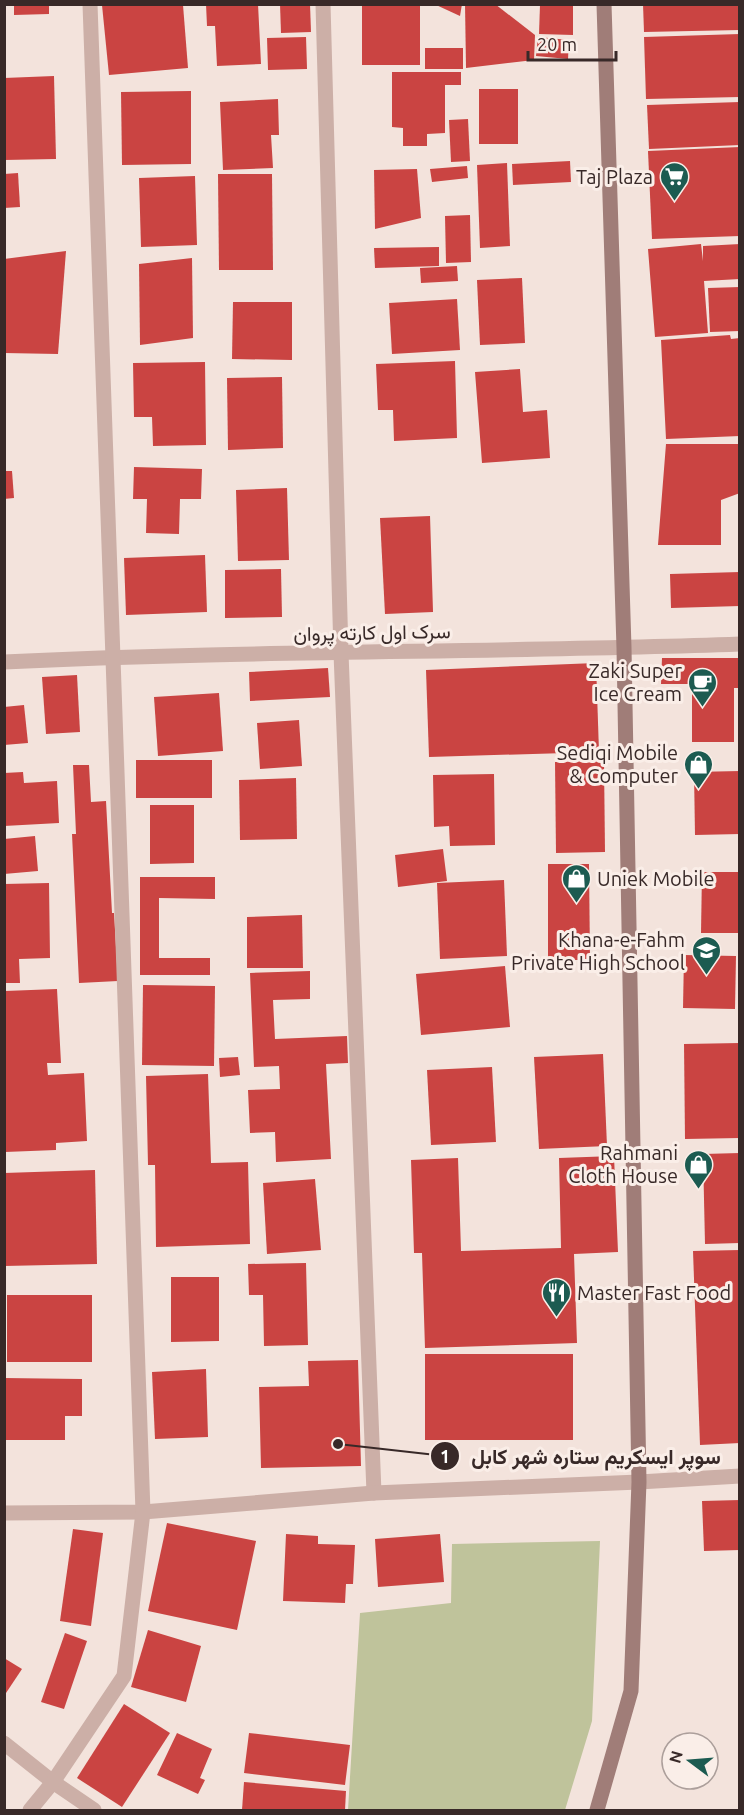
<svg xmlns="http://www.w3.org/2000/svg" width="744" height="1815" font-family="Ubuntu,Vazirmatn,sans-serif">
<rect width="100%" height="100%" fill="#f3e3dc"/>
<!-- green -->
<path fill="#bfc39b" d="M600,1541L592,1721L565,1810H348L360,1613L451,1603L452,1544Z"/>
<!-- building -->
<g fill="#ca4442">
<path d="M14,4H49V14L14,15Z"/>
<path d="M206,4H258L261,64L217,66L215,26H207Z"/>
<path d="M280,4H310L311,32L281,33Z"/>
<rect x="362" y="4" width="58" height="61"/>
<path d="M434,4H462L460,16Z"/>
<path d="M465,4H495L535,35L534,60L466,68Z"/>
<path d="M643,4H740V30L644,32Z"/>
<path d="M102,5H183L188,68L109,75Z"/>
<path d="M540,5H573V35L539,34Z"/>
<path d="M740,34V97L646,99L644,37Z"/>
<path d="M306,37L307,69L268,70L267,38Z"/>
<path d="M538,37L569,40L568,59L536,56Z"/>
<rect x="425" y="48" width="38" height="21"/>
<path d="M392,72H461V85H445V133L427,134V146H403V128L392,127Z"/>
<path d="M54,76L56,159L4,160V78Z"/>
<rect x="479" y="89" width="39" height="55"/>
<path d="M191,91V164L122,165L121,92Z"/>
<path d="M278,99L279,135H271L273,168L223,170L220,102Z"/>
<path d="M740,102V145L649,149L647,105Z"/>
<path d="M468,119L470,161L451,162L449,120Z"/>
<path d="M740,147V236L652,239L648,151Z"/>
<path d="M570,161L571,182L513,185L512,164Z"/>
<path d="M507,163L510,246L480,248L477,165Z"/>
<path d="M467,166L468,178L432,182L430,169Z"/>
<path d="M417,169L421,218L375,229L374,170Z"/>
<path d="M18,173L20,207L4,208V174Z"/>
<path d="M218,174H272L273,270H219Z"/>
<path d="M195,176L197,245L141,247L139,178Z"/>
<path d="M470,215L471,262L446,263L445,216Z"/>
<path d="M701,244L703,261V246L740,244V279L704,281L708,333L655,337L648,249Z"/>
<path d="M439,247V266L375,268L374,248Z"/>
<path d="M66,251L58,354L4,353V259Z"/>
<path d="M192,258L193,338L140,345L139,264Z"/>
<path d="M457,266L458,281L421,283L420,268Z"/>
<path d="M522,278L525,343L480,345L477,280Z"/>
<path d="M740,287V331L710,332L708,288Z"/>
<path d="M457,299L460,350L392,354L389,303Z"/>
<path d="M233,302H292V360L232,359Z"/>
<path d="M730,335L731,339L740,338V436L666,439L661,340Z"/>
<path d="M455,361L457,438L394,441L393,410H378L376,364Z"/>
<path d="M205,362L206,445L153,446L152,417H134L133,363Z"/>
<path d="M520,369L523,412L547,410L550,458L482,463L475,372Z"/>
<path d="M282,377L283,448L228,450L227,378Z"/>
<path d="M666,444H740V493L721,500V545H658Z"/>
<path d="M134,467L202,469L201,499H180L179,534L146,533L147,499H133Z"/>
<path d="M4,471H12L14,498L4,499Z"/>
<path d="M287,488L289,560L238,561L236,490Z"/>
<path d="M430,516L433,612L385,614L380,518Z"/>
<path d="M205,555L207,612L126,615L124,558Z"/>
<path d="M281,569L282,617L225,618V570Z"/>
<path d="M740,572V606L671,608L670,574Z"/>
<path d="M662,658H740V688H734V742H692V684H661Z"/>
<path d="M596,663L599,752L429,757L426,670Z"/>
<path d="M328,668L330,697L250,701L249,672Z"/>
<path d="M77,675L80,732L46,734L42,677Z"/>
<path d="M219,693L223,751L158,756L154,697Z"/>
<path d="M24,705L28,743L4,745V707Z"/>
<path d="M299,720L302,766L260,769L257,723Z"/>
<rect x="136" y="760" width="76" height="38"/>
<path d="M604,761L605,852L556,853L555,762Z"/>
<path d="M73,765H89L91,802L106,801L112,913H114L118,981L79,983L72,834H76Z"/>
<path d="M740,771V834L695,835L694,772Z"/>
<path d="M23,772L24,783L57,781L59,823L4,826V773Z"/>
<path d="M494,774L495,845L450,846L449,826L434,827L433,775Z"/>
<path d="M296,778L297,839L240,840L239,780Z"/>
<path d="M150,805H194V863L150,864Z"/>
<path d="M35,836L38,871L4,874V839Z"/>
<path d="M443,849L447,881L398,887L395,855Z"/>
<path d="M548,864H589L590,960H548Z"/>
<path d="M702,872H740V933H701Z"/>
<path d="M140,877H215V899L159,898V958H210V975H140Z"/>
<path d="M504,880L507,956L440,959L437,883Z"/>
<path d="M49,883L50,958L19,959L20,983H4V884Z"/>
<path d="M302,915L303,968H247V917Z"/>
<path d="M684,955L736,956L735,1009L683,1008Z"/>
<path d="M505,966L510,1027L421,1035L416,974Z"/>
<path d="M310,971V999L273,1000L275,1039L347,1036L348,1063L326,1064L331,1159L276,1162L275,1132L250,1133L248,1090L280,1089L279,1066L254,1067L250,973Z"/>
<path d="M143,985L215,986L214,1066L142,1065Z"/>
<path d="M57,989L61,1063H47L48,1075L84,1073L87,1141L56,1143V1150L5,1152V991Z"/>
<path d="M740,1043V1138L685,1139L684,1044Z"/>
<path d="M603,1054L607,1146L539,1149L534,1057Z"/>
<path d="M238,1057L240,1075L220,1077L219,1058Z"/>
<path d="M492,1067L496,1142L431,1145L427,1070Z"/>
<path d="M208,1074L211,1163L248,1162L250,1244L156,1247L155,1165H148L146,1076Z"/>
<path d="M740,1153V1243L705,1244L703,1154Z"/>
<path d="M614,1156L618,1252L574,1254L577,1343L425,1348L422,1253H414L411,1160L458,1158L461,1251L561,1248L559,1158Z"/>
<path d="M95,1170L97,1264L4,1266V1173Z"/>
<path d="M315,1179L321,1250L267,1254L263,1183Z"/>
<path d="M740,1250V1443L700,1445L693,1251Z"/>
<path d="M306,1263L308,1345L264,1346L263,1295H249L248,1264Z"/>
<path d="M171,1277H219V1341L171,1342Z"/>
<rect x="7" y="1295" width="85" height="67"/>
<rect x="425" y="1354" width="148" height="86"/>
<path d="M358,1360L361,1466L261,1468L259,1387L309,1386L308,1361Z"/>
<path d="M206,1369L208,1437L155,1439L152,1372Z"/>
<path d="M4,1378L82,1379V1416H65V1440H4Z"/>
<path d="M740,1500V1550L704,1551L702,1501Z"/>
<path d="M167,1523L256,1541L237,1630L148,1611Z"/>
<path d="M73,1529L103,1533L91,1626L60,1621Z"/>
<path d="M286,1534L318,1536V1544L355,1545L353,1584H346L345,1603L283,1601Z"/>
<path d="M440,1534L444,1582L378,1587L375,1539Z"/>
<path d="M148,1630L201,1646L186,1702L131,1687Z"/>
<path d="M65,1633L87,1641L64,1709L41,1702Z"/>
<path d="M4,1658L22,1669L4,1696Z"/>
<path d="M124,1704L170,1733L122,1807L77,1778Z"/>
<path d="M177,1733L212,1749L200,1778L205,1780L198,1794L157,1775Z"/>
<path d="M249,1733L350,1745L345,1785L244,1773Z"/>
<path d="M244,1782L346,1791L345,1810H242Z"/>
</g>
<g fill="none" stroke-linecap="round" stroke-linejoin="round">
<!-- street -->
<g stroke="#ccafa7" stroke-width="15">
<path d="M323,4L341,653L374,1493"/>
<path d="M4,662C249,650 495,653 740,644"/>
<path d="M4,1513L143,1512L374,1493L639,1482L740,1476"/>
<path d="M4,1743L53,1782L94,1810"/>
<path d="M30,1810L53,1782L124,1676L143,1512L90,4"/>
</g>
<!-- secondary -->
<path stroke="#a07d78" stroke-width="15" d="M597,1810L631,1691L639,1482L624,648L604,4"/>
</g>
<!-- icons -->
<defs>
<symbol id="supermarket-pin" viewBox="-11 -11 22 30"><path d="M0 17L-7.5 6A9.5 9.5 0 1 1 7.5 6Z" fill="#1c5b51" stroke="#faeee8"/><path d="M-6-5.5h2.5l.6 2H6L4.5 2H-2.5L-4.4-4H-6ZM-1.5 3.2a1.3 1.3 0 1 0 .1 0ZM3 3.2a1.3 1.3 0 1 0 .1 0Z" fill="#fff"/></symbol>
<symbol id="cafe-pin" viewBox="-11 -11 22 30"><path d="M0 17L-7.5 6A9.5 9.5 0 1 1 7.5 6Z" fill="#1c5b51" stroke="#faeee8"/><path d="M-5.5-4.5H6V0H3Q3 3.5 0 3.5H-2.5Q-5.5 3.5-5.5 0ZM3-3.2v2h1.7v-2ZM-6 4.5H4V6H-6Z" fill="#fff"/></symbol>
<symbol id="shop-pin" viewBox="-11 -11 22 30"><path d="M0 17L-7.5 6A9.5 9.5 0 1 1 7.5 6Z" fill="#1c5b51" stroke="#faeee8"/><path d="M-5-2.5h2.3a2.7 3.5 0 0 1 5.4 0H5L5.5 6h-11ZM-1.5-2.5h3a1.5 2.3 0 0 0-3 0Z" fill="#fff"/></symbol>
<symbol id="school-pin" viewBox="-11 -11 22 30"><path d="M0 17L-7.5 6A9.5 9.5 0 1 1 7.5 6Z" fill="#1c5b51" stroke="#faeee8"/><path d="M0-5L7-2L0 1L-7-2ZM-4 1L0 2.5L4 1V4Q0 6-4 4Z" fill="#fff"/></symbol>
<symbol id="restaurant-pin" viewBox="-11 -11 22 30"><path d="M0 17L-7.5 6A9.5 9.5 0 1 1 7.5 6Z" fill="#1c5b51" stroke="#faeee8"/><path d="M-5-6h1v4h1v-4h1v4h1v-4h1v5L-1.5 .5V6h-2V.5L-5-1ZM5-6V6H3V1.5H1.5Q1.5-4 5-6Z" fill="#fff"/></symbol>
</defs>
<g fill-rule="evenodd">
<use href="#supermarket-pin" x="658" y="160" width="33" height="45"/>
<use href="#cafe-pin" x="686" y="666" width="33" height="45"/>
<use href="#shop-pin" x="682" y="748" width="33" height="45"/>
<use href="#shop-pin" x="560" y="862" width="33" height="45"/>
<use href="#school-pin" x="690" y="934" width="33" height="45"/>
<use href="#shop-pin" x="682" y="1148" width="33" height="45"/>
<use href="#restaurant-pin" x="540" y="1276" width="33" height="45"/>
</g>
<g text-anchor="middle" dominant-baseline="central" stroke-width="6" stroke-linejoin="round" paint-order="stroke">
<!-- poi labels -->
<g font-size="20" fill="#382928" stroke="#faeee8" text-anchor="end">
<text x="653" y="176">Taj Plaza</text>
<text x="682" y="670">Zaki Super<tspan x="682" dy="23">Ice Cream</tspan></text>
<text x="678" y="752">Sediqi Mobile<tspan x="678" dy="23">&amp; Computer</tspan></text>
<text x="597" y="878" text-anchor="start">Uniek Mobile</text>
<text x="685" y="939">Khana-e-Fahm<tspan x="685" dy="23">Private High School</tspan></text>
<text x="678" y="1152">Rahmani<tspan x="678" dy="23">Cloth House</tspan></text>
<text x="577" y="1292" text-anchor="start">Master Fast Food</text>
</g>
<!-- street labels -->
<g font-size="20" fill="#382928" stroke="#faeee8">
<text transform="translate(372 632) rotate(-1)">سرک اول کارته پروان</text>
</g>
</g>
<!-- callouts -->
<path fill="none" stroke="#382928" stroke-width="2" d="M338 1444L445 1456"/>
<g fill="#382928" stroke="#faeee8" stroke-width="2">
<circle cx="338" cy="1444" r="6"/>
<circle cx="445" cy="1456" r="15"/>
</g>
<g font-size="18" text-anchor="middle" font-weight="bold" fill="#fff">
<text x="445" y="1463">1</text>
</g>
<g font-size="21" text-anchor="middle" font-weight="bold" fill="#382928" stroke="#faeee8" stroke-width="6" stroke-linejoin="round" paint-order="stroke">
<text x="596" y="1464">سوپر ایسکریم ستاره شهر کابل</text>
</g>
<!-- border -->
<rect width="744" height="1815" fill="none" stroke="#382928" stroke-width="12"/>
<!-- north arrow -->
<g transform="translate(690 1761) rotate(286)"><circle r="28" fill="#faeee8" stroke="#ac9f9b" stroke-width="1.5"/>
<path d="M0-4.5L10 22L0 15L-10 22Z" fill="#1c5b51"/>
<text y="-9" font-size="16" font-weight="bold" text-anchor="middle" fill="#382928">N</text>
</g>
<!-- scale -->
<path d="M528 51v9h88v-9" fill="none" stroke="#382928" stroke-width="3"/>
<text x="537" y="51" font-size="18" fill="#382928" stroke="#faeee8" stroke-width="4.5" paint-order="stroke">20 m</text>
</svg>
